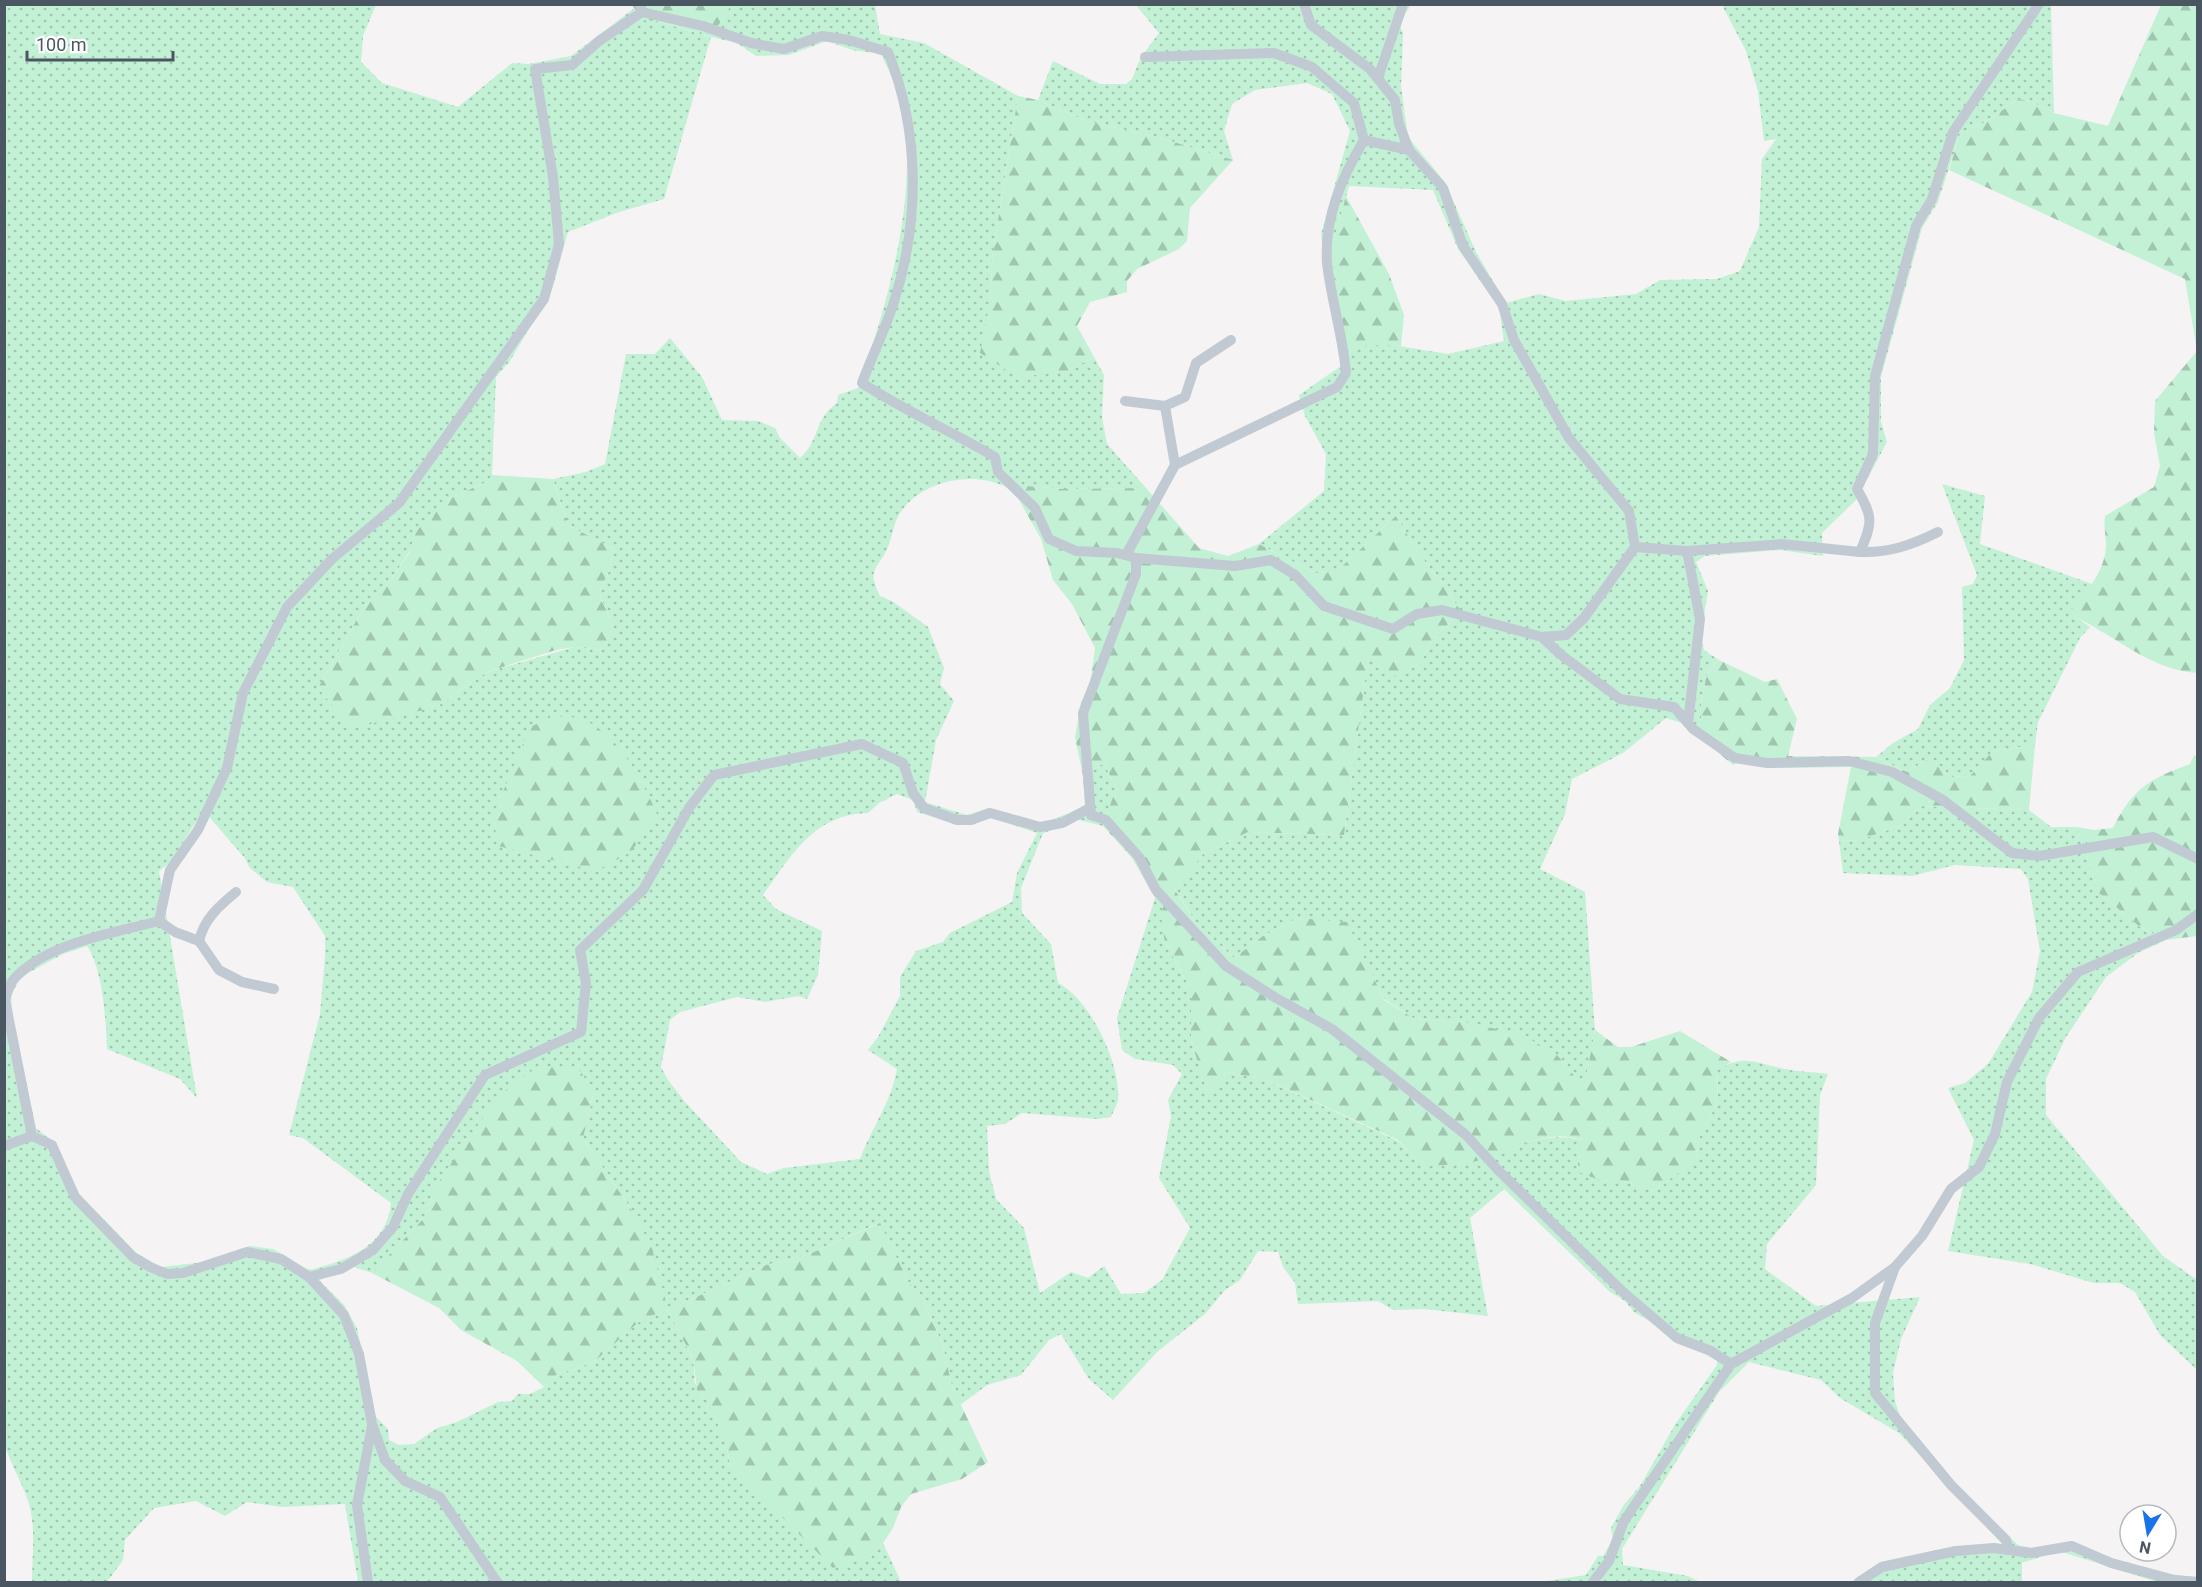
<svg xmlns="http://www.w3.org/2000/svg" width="2202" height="1587" font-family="Roboto,sans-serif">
<defs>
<pattern id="grass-dots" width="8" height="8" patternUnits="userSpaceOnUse" patternTransform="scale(1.5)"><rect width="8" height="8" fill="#c3f1d5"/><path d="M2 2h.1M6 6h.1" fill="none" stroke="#a0c6b0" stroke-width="1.8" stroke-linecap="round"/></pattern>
<pattern id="forest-firs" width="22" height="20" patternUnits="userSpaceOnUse" patternTransform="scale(1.5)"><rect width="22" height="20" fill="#c3f1d5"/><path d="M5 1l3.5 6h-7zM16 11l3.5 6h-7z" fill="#a0c6b0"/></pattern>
</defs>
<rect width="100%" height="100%" fill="#f5f3f3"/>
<!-- grass -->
<g fill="url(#grass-dots)" fill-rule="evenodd">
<path d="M1383,4L1411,5L1399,23L1403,34L1401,86L1408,137L1445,182L1476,252L1506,303L1539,294L1566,301L1636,294L1660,280L1717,279L1740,271L1759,227L1762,159L1776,139L1764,141L1758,91L1746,51L1722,5H2051L2054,113L2032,102L2019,99L1985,122L1960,134L1938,202L1922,228L1881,377V422L1887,442L1856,500L1822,533L1823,556L1779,550L1705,556L1696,562L1708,591L1701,635L1704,650L1719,660L1707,673L1701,704V738L1682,723L1666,718L1623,753L1572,779L1565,814L1540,869L1585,892L1595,1030L1584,1089L1558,1056L1465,1022L1415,1019L1384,999L1367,967L1298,918L1263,936L1234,958L1197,924L1175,889L1203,854L1248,832L1344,835L1368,658L1395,675L1421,663L1432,639L1462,612L1416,549L1396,516L1336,572L1315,573L1259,544L1324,491L1326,454L1305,416L1299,395L1341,366L1325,276L1321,234L1350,131L1332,94L1307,83L1255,90L1232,104L1224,131L1233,160L1164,139L1087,121L1038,100L1053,61L1100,84H1126L1132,79L1141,57L1159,33L1136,5ZM1349,186L1433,190L1458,249L1499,308L1504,341L1448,354L1386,344L1366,345L1350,352L1332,248Z"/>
<path d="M4,5H376L363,36L361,62L382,83L458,107L512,63L529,64L571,56L633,9L642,20L657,21L710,37L731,5H875L880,34L924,43L1018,96L993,251L990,302L1065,372L1094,357L1104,375L1102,417L1107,444L1146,488L1063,489L1027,486L1018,498C1014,495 1009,488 1004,486C970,470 920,482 900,513C893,524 893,535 888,547C878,570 866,568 880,596L892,601L928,627L944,668L940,684L954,701L936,740L925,802L967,815L989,808L1043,823L1085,807L1083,776L1104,763L1116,788L1103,826L1075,819L1066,826L1043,833L1021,888L1022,913L1051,944L1058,983C1090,999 1121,1064 1118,1100C1117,1105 1113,1112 1111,1117L1098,1119L1022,1113L1005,1124L987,1126L989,1171L996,1199L1024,1228L1040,1293L1071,1272L1088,1278L1104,1266L1121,1294L1144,1293L1162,1280L1190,1228L1159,1178L1171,1116L1168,1100L1182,1074L1173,1065L1135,1059L1122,1050L1117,1018L1155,898L1166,900L1165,943L1191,989V1041L1209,1095L1226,1072L1267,1080L1398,1141L1424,1166C1445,1164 1468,1165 1488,1158C1526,1146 1543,1130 1586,1141L1602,1181L1617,1179L1654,1191L1696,1159L1700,1135L1718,1102L1717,1070C1746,1053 1756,1064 1785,1069C1799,1072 1814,1072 1828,1074L1820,1095L1816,1185L1767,1244L1765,1269L1816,1306L1920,1297L1901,1339L1893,1373L1895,1401L1902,1422L1958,1487L2018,1545L2031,1548L2072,1541L2112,1558L2175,1575L2197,1577V1582H2157L2059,1551L2022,1563V1582H1851L1880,1562L1955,1546L2003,1545L1899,1433L1840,1398L1821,1380L1749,1362L1719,1392L1622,1549L1623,1565L1688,1576L1700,1582H1540L1586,1575L1598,1556H1603L1613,1539L1611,1528L1623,1506L1640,1486L1676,1423L1717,1365V1361L1634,1312L1625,1301L1610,1292L1504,1189L1470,1218L1488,1316L1424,1309L1393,1310L1378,1301L1298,1304L1295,1283L1283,1267L1278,1252L1258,1251L1240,1280L1225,1290L1205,1314L1157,1352L1113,1400L1089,1379L1061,1334L1049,1340L1021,1375L987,1385L960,1405L952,1386L943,1346L922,1296L909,1283L879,1223L807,1255L766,1265L668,1310L693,1359L695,1383L707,1399L726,1443L730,1465L844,1562L870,1555L883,1543L901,1582H358L345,1504L282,1507L247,1502L225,1516L196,1501L154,1508L125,1540L123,1560L107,1582H32C32,1554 37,1521 26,1495C19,1477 10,1462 4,1443ZM711,37L737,43L756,56L789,55L827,41L852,50L881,54C886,66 894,79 898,92C924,183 888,302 858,388L838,395L837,403C813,420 821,439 800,458L780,438L775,428L758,421L722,420L702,377L670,338L655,354H626L605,464L586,472L553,479L568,525L614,549L609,571L599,592L613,627L603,650L574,647L487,672L438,706L318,688L364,607L390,581L443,501L489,481L492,475L496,377L510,361L552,290L568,232L619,212L664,199ZM897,794L913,800L917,812L952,823L989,817L1037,833L1017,873L1012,902L950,933L943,942L916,951L900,977V996L878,1037L868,1050L897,1069C891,1103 872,1127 860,1159L784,1168L767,1174L741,1162L685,1102L668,1080L661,1067L670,1020L680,1012L737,997L765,1002L798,996L807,999L818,975L822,931L776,909L763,895C791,856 814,814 868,813L879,803ZM203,810L244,857L250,868L267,882L293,887L325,936V956L320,1014L289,1135L303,1138L391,1203C387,1247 346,1261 309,1270L273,1249L250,1246L205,1262L161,1267L135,1252L80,1195L55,1143L36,1128L13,1019L11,995L21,977L63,954L87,946C103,969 106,1021 107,1049L180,1079L197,1098L159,871L172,861ZM594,1092L583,1138L633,1212L668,1310L642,1319L594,1362L556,1375L544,1387L530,1394H518L512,1401L498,1402L457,1422L437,1428L414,1444L399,1445L389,1440L388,1429L376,1417L357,1328L344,1305L319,1280L354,1267L372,1273L425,1217L435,1187L466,1143Z"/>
<path d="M1942,484L1985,496L1980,544L2092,584L2083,596L2076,617L2090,627L2080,638L2038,722L2035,745L1993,751L1970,776L1950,777L1931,757L1907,772L1876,757L1893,743L1918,729L1930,705L1950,688L1964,660L1962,587L1973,584L1977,575Z"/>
<path d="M1920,806L2029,810L2051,827H2077L2099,893L2140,927L2166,940L2138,953L2106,977L2066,1037L2046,1079V1115L2163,1256L2197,1280V1370L2160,1335L2135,1292L2120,1283H2094L2030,1264L1948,1251L1974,1140L1948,1088L1965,1083L1988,1064L2032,992L2040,951L2028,879L2021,869L1955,865L1912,876L1843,873L1839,841L1859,840L1900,826Z"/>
</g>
<!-- forest -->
<g fill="url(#forest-firs)">
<path d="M632,5H731L711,37L657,21L642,20Z"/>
<path d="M2161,5H2197V673C2148,670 2112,632 2068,614C2082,597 2101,577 2105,554C2108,543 2103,529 2105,516L2154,487L2160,466L2154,433L2155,401L2197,351L2185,279L1949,170L1960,134L1985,122L2019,99L2032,102L2054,113L2108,126Z"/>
<path d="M1018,96L1038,100L1087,121L1164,139L1233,160L1190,208L1187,241L1179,249L1137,269L1127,281V292L1090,302L1077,326L1094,357L1065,372L1017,377L980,353L990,302L993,251Z"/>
<path d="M1346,196L1389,274L1404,315L1401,346L1367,345L1350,352L1340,319L1332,248Z"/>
<path d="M492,475L553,479L568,525L614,549L609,571L599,592L613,627L603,650L574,647L556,650L487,672L438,706L351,729L318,688L364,607L390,581L410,552L414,534L443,501L489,481Z"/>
<path d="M1027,486L1063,489L1146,488L1199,548L1228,556L1259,544L1315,573L1336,572L1396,516L1416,549L1462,612L1432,639L1421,663L1395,676L1368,659L1344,835L1248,832L1203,854L1175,890L1197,924L1234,958L1263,936L1298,918L1347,922L1384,1000L1415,1019L1465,1022L1523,1035L1558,1056L1584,1088L1595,1030L1618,1047H1631L1680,1031L1731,1062L1717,1070L1718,1102L1700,1135L1696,1159L1654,1191L1617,1179L1602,1181L1578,1172V1151L1586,1141C1547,1128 1523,1147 1488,1158C1468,1165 1445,1164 1424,1167L1398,1140L1267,1080L1226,1072L1209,1096L1191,1041V989L1165,943L1161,915L1165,901L1155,898L1132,858L1103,826L1116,788L1104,763L1083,776L1075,737L1081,702L1090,684L1095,648L1072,604L1053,580L1041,539L1018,498Z"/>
<path d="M1719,660L1765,682L1777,679L1797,719L1788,756L1876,757L1907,772L1931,757L1950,777L1970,776L1993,751L2035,745L2029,810L1920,806L1900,826L1859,840L1839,841L1838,834L1851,767L1771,768L1738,761L1733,765L1701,738V704L1707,673Z"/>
<path d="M553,716C562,717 576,716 585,720C621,739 641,778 657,814L631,852L596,871L498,846L493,816L530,727Z"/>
<path d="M2194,755L2197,757V936L2166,940L2140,927L2099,893L2077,827L2094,830L2113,828C2133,788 2149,779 2190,764Z"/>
<path d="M537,1067L578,1068L594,1092L583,1138L633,1212L652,1248L668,1310L766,1265L807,1255L880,1223L909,1283L922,1296L943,1346L952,1386L988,1462L962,1479L911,1494L901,1507L893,1528L883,1543L870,1555L833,1568L730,1465L726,1443L707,1400L698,1396L693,1359L668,1310L642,1319L594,1362L556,1375L544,1387L517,1361L461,1330L439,1308L372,1273L425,1217L435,1187L498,1096Z"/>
</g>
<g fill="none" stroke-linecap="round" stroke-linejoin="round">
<!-- minor -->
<g stroke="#c1cad2" stroke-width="10">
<path d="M1304,4L1311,25L1370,69L1395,100L1399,124L1409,150L1443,188L1463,246L1502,304L1514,340L1569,438L1629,511L1635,547"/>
<path d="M642,12L703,26L751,43L784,49L822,36L849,40L888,52C920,132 920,220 894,302C885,330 872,356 862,383C905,411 951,431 995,457L998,472L1035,508L1049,539L1076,551L1117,553L1136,558L1235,566L1271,560L1295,575L1324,606L1393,629L1417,614L1442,610L1542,637L1560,654L1620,699L1674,707L1693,729L1735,758L1767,763L1849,761L1892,772L1943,800L2012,853L2039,856L2153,837L2198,859"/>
<path d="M1145,57L1274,53L1312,67L1354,103L1364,140L1409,150"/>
<path d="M1378,78L1403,4"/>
<path d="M1125,401L1165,406L1185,397L1196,363L1231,340"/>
<path d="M1175,465L1337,387L1346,373C1343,336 1331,299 1327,263C1324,218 1342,177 1364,140"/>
<path d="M1687,551L1700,619L1688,723"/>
<path d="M1860,552C1889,553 1912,545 1938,532"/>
<path d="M1126,555L1175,465L1165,406"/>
<path d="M1136,558V574L1083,713L1091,815L1106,820L1139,857L1156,890L1226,966L1276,998L1332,1029L1466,1135L1498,1170L1622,1291L1677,1338L1711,1351L1731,1364"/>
<path d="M1542,637L1566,635L1584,618L1635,547L1687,551L1782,544L1860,552C1873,522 1873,517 1857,489L1873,454L1875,376L1916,226L1932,199L1953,132L2039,4"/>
<path d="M159,921L175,932L199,941C204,919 219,906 236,892"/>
<path d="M199,941L219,970L242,982L274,989"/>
<path d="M32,1136L52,1145L75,1197L133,1257L150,1267L167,1274L183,1273L247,1252L281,1259L309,1277L344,1315L359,1354L372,1424L385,1460L405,1481L440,1497L497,1582"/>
<path d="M4,1146L32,1136L5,1000C7,994 9,984 14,979C46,943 113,933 159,921L170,870L198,830L227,768L243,693L287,607L332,559L399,503L544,299L559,244L553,177L535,69L572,65L599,41L642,12L640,4"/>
<path d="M1895,1267L1875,1323V1393L1951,1485L2006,1540L2009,1550"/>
<path d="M309,1277L341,1269L373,1250L393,1227L408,1194L485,1075L581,1032L586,983L580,950L643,890L689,808L714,775L862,744L903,763L913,793L924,808L957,820H971L990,813L1040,827L1062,823L1090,808"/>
<path d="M368,1582L357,1505L372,1426"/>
<path d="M1593,1582L1609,1561L1624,1521L1731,1364L1852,1298L1895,1267L1922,1236L1951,1189L1979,1167L1995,1134L2007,1082L2039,1018L2078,972L2176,930L2198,914"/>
<path d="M1859,1582L1882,1567L1956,1551L1994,1548L2031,1553L2072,1546L2111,1563L2174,1580L2198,1582"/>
</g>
</g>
<!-- border -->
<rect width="2202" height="1587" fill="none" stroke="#4a5661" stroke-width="12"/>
<!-- north arrow -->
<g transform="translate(2148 1533) rotate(191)"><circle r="28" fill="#ffffff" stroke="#b7bbc0" stroke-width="1.5"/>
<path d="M0-4.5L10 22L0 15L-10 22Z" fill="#1a73e8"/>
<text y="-9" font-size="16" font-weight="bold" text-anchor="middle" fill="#4a5661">N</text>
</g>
<!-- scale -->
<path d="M27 51v9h146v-9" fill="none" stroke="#4a5661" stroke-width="3"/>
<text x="36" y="51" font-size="18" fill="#4a5661" stroke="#ffffff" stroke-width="4.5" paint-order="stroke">100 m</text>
</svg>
